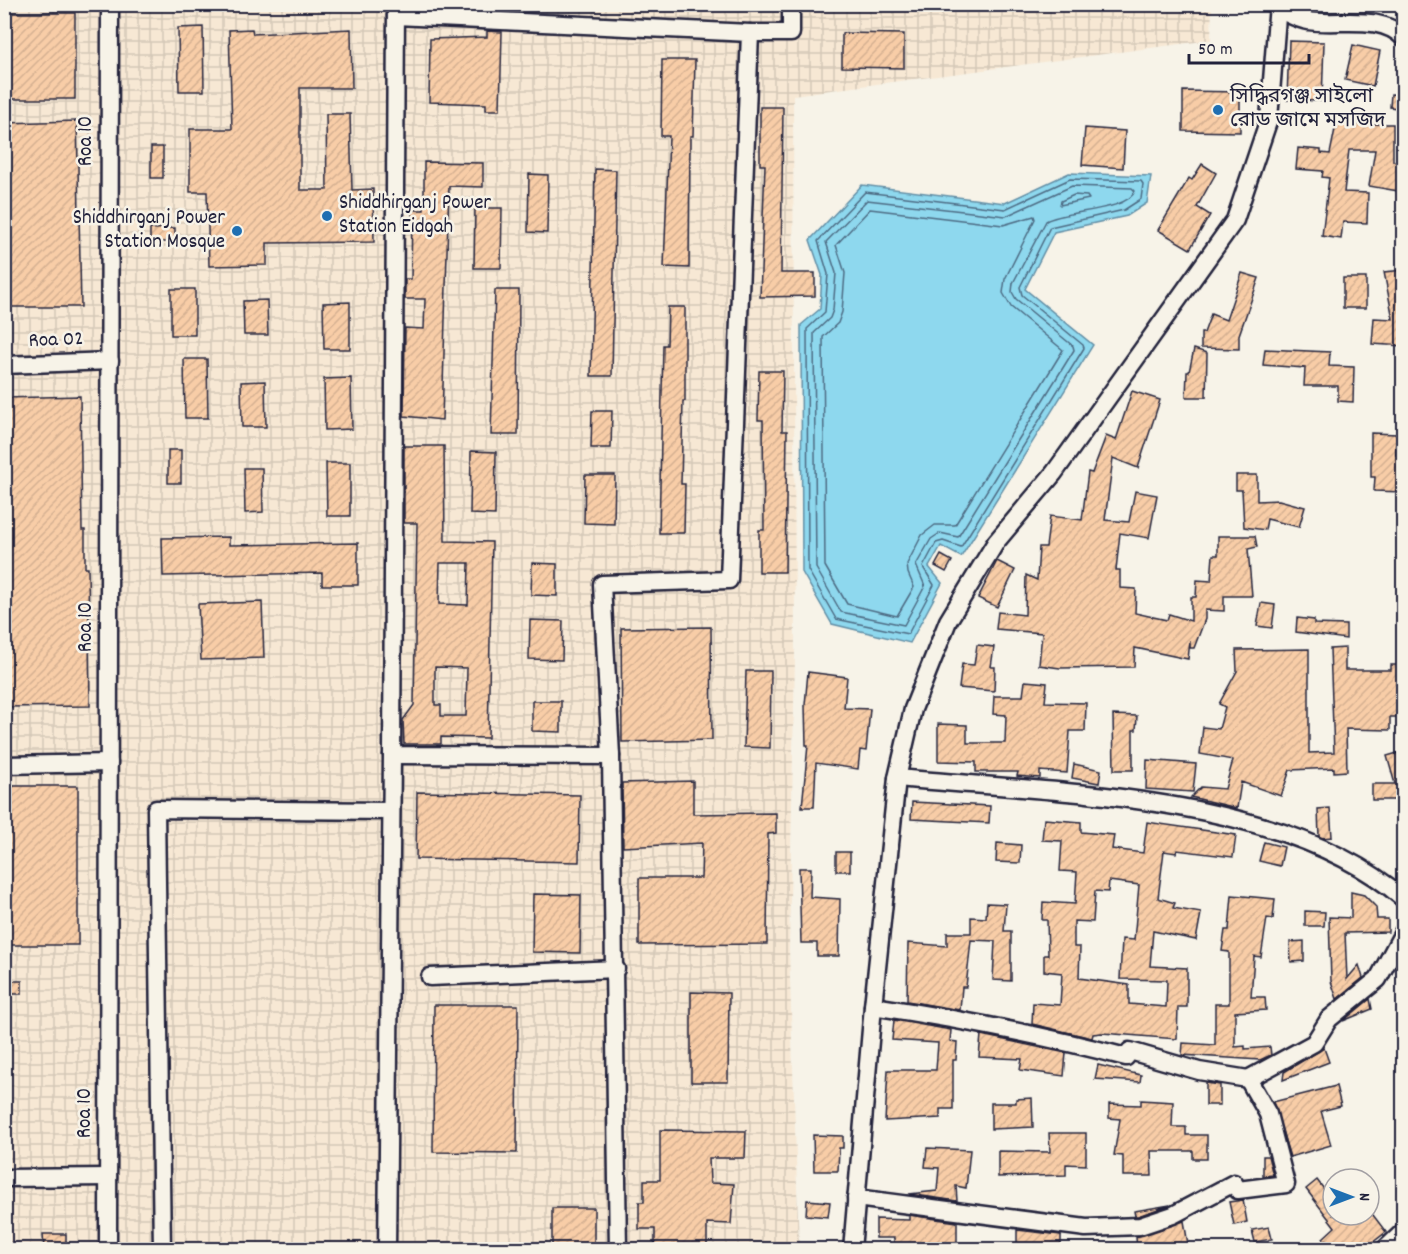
<svg xmlns="http://www.w3.org/2000/svg" width="1408" height="1254" font-family="Dekko,'Noto Sans Bengali',sans-serif">
<defs>
<pattern id="industrial-grid" width="8" height="8" patternUnits="userSpaceOnUse" patternTransform="scale(1.5)"><rect width="8" height="8" fill="#f7e8d4"/><path d="M0 4h8M4 0v8" fill="none" stroke="#d3c7b7"/></pattern>
<pattern id="building-hatch" width="6" height="6" patternUnits="userSpaceOnUse" patternTransform="scale(1.5)"><rect width="6" height="6" fill="#f8cda7"/><path d="M-1 1l2-2M0 6l6-6M5 7l2-2" fill="none" stroke="#d4b091"/></pattern>
</defs>
<rect width="100%" height="100%" fill="#f7f3e8"/>
<filter id="ink" filterUnits="userSpaceOnUse"><feTurbulence type="fractalNoise" baseFrequency=".0167" numOctaves="2"/><feDisplacementMap in="SourceGraphic" scale="12" xChannelSelector="R" yChannelSelector="G"/><feConvolveMatrix kernelMatrix="1 2 1 2 8 2 1 2 1" color-interpolation-filters="sRGB"/></filter>
<g filter="url(#ink)">
<!-- industrial -->
<path fill="url(#industrial-grid)" d="M5,5H1212L1211,40L793,95L795,655L789,949L799,1249L5,1250Z"/>
<!-- water -->
<path fill="#8ed8ee" stroke="#638fa6" stroke-width="1.5" d="M1069,173L1151,176L1147,203L1127,216L1054,232L1025,289L1093,345L961,557L941,546L929,567L942,583L910,643L832,624L802,572L801,325L820,309L822,275L810,240L862,185L1005,203Z"/>
<g fill="none" stroke-linecap="round" stroke-linejoin="round">
<!-- shore -->
<g stroke="#4d6b83" stroke-width="1.5">
<path d="M1070,179L1141,181L1143,184L1141,199L1124,210L1050,227L1020,287L1022,295L1083,345L1084,348L961,547L943,541L936,543L923,567L934,585L908,634L836,619L808,570L807,329L825,312L828,274L818,241L865,192L1005,209Z"/>
<path d="M1072,186L1132,188L1135,191C1127,212 1065,210 1046,221L1013,283L1012,292L1016,299L1073,346L1074,350L958,537L940,533L931,539L916,565L925,586L904,625L841,612L816,568L814,333L830,318L833,310L836,273L826,242L867,200L1006,216Z"/>
<path d="M1074,195L1087,196L1089,199L1060,205L1061,201Z"/>
<path d="M870,209L1003,225L1034,216L1035,219L1005,279L1003,293L1011,307L1063,350L955,525H935L922,535L907,564L908,573L914,587L897,616L847,604L825,566L823,337L838,323L842,312L845,273L836,245Z"/>
</g>
</g>
<!-- building -->
<g fill="url(#building-hatch)" stroke="#22223b" stroke-width="1.5" fill-rule="evenodd">
<rect x="4" y="13" width="71" height="86"/>
<path d="M203,27L204,91H179L178,28Z"/>
<path d="M252,29L253,34L351,29L352,88H300V190H327L326,114H350L352,190L373,189L374,242L267,243V265L209,266L207,192H190V129H232L229,30Z"/>
<path d="M487,31L502,32L500,110H486V104L429,102L430,39L487,37Z"/>
<path d="M842,33L904,34V68L842,67Z"/>
<path d="M1289,41L1324,42L1322,101L1287,100Z"/>
<path d="M1353,45L1380,51L1373,86L1345,80Z"/>
<path d="M662,60H695L693,136H690L689,268L664,267L669,136H661Z"/>
<path d="M1183,91L1240,92V132L1183,131Z"/>
<path d="M1391,94L1404,95V109L1390,107Z"/>
<path d="M760,107H783L781,273H815V296L760,297L765,165H760Z"/>
<path d="M77,121L81,307H4V123Z"/>
<path d="M1336,124H1393V161L1404,163V192L1369,186L1375,150H1349L1344,192L1368,193L1367,223L1343,222L1341,239L1322,236L1329,178L1322,177L1323,171L1296,169L1298,148L1321,150V153L1330,154Z"/>
<path d="M1085,128L1125,131L1123,168L1082,165Z"/>
<rect x="151" y="147" width="12" height="31"/>
<path d="M424,162L483,163V187L449,186L442,420L404,416L405,328L424,329L425,299H405V279H411L412,210H424Z"/>
<path d="M1202,164L1216,173L1197,207L1210,215L1190,249L1158,230L1189,178L1192,180Z"/>
<path d="M595,169L616,170L612,376H591Z"/>
<path d="M529,174L548,175L547,233L528,232Z"/>
<path d="M475,208H502L501,268H474Z"/>
<path d="M175,228V242H150V229Z"/>
<path d="M1404,270V346L1372,344L1374,318L1393,319L1384,272Z"/>
<path d="M1242,273L1259,278L1239,335V349L1201,348V333H1204L1211,314L1226,320Z"/>
<rect x="1343" y="278" width="23" height="30"/>
<rect x="171" y="289" width="24" height="46"/>
<path d="M495,290H519L518,435H491Z"/>
<path d="M267,300L268,335H244L243,301Z"/>
<path d="M350,302V349H324L323,303Z"/>
<path d="M668,307H685V401H683L681,484H685L684,533H659L663,345H667Z"/>
<path d="M1194,349L1207,353L1206,397H1186L1187,372H1189Z"/>
<path d="M1265,349L1330,352L1329,366L1354,367L1353,402L1338,401V386H1304L1305,368L1263,365Z"/>
<path d="M184,359H207L208,418H185Z"/>
<path d="M759,371H783L782,431H787L785,572H759V530H764L763,420H758Z"/>
<path d="M351,378L352,429L325,430L324,379Z"/>
<path d="M265,381L266,427H242L241,382Z"/>
<path d="M1132,391L1160,400L1138,468L1113,458L1105,520L1129,522L1135,491L1157,495L1149,538L1120,533L1116,570H1120V588L1136,589L1135,613L1167,620L1169,614L1191,621V597H1196L1197,580L1211,581L1213,555H1218V536H1255L1257,547L1248,549L1252,596H1224V611L1205,610V619L1194,648H1190V641L1188,659L1135,648L1134,667L1060,668L1039,665L1042,633L996,629L998,612L1025,615L1026,575L1037,580L1039,547H1046L1050,516L1082,520L1088,472L1092,473L1106,436L1116,440Z"/>
<path d="M80,396L82,530H85V568H88L90,706L4,707V398Z"/>
<path d="M592,411H612L611,448H591Z"/>
<path d="M1371,433L1397,434L1396,455H1404V492L1374,491L1375,477H1371Z"/>
<path d="M404,446H444L445,541L492,542L488,738L441,737V744H404L403,720L414,705L417,523H404ZM440,563H469L468,605L439,604ZM435,667L467,668L466,716H441V705H435Z"/>
<rect x="168" y="450" width="13" height="33"/>
<path d="M471,451L496,452L495,515L470,514Z"/>
<path d="M326,463H350V516H327Z"/>
<path d="M244,468H262L263,512L245,513Z"/>
<path d="M585,475H615L614,524L584,523Z"/>
<path d="M1236,475H1257V501L1279,500L1305,507L1299,527L1267,519L1265,530L1244,527L1242,490H1236Z"/>
<path d="M229,537V545L358,543V585H322V573L163,576L162,538Z"/>
<path d="M941,555L952,561L946,572L935,566Z"/>
<path d="M997,561L1015,570L997,607L978,598Z"/>
<path d="M532,563L557,564V596L531,595Z"/>
<path d="M262,602L264,658L201,660L198,604Z"/>
<path d="M1261,603L1275,605L1272,628L1257,626Z"/>
<path d="M1297,618L1314,620V624L1346,625V639L1296,632Z"/>
<path d="M530,620L563,621L562,660L529,659Z"/>
<path d="M711,627L712,740L622,742L621,628Z"/>
<path d="M977,645L994,647L991,667H995L994,691L959,688L962,664L974,665Z"/>
<path d="M1345,648V670H1391V665H1404V717H1390V730L1346,729L1347,771L1334,772V768L1290,770L1281,796L1241,782L1237,808L1191,797L1201,787L1225,789L1233,760L1200,754L1203,727L1219,729L1225,707L1219,704L1237,671L1236,650L1309,649V753L1334,752L1330,649Z"/>
<path d="M746,671H771L770,748L744,747Z"/>
<path d="M808,672L847,677L844,708L870,709L866,751L860,750L858,769L816,763L814,807H802L808,745H806L805,705Z"/>
<path d="M1025,681L1047,683L1045,702L1086,703L1085,731H1070L1067,773L1040,771V778L1017,776L1018,772H976V762L938,761V724L967,725V743H1005L1006,715L993,714L994,696H1023Z"/>
<path d="M532,701H561V732L532,731Z"/>
<path d="M1113,715L1137,716L1136,730H1133V770H1114Z"/>
<path d="M1401,752L1404,800H1372V784H1395L1387,756Z"/>
<path d="M1147,760L1196,764L1193,792L1146,789Z"/>
<path d="M1074,764L1101,770L1099,783L1072,778Z"/>
<path d="M693,781V814L776,813V833L768,834L767,944L639,945V878H701L702,843L623,847L622,783Z"/>
<rect x="4" y="786" width="74" height="159"/>
<path d="M417,792L580,795L579,862L416,859Z"/>
<path d="M912,802L990,806L989,823L911,819Z"/>
<path d="M1330,808L1332,837L1322,838L1319,837L1318,809Z"/>
<path d="M1044,819L1081,822V832L1114,835L1112,849L1143,853L1147,822L1236,835L1233,857L1177,850L1176,853L1164,851L1158,898L1175,903L1173,908L1201,913L1196,940L1153,931L1150,966L1187,968V1007H1178L1177,1039L1102,1033L1093,1034L1092,1038L1032,1024L1033,1003L1060,1005L1062,973L1044,971V955H1048L1047,920H1042L1043,902L1075,904L1077,872L1060,871L1062,841L1042,840ZM1109,881L1139,885L1134,940L1122,939L1120,979L1167,980L1166,1007L1129,1004V985L1079,978L1080,947H1074V921L1093,922L1095,891L1108,892Z"/>
<path d="M1264,842L1284,847L1280,866L1259,861Z"/>
<path d="M997,843L1021,845L1020,863L996,862Z"/>
<rect x="836" y="852" width="14" height="19"/>
<path d="M799,868H811L810,897L840,899L839,956H817V943H801Z"/>
<path d="M1351,892L1364,895L1376,907L1377,919H1388V932L1345,933L1347,979L1359,965L1363,978L1337,999L1331,981L1329,917L1351,918Z"/>
<path d="M533,894L581,895L580,953L532,952Z"/>
<path d="M1232,895L1275,899L1273,919L1267,918L1261,957L1254,956L1251,997H1265L1266,1010L1235,1012V1047L1245,1046V1049L1270,1047L1271,1055L1260,1060L1182,1055L1183,1043L1215,1045V1004H1229V952L1222,951L1225,930H1229Z"/>
<path d="M987,903L1006,904L1004,931H1011V981L993,980L995,941L971,940L966,987H962L960,1010L907,1001L908,943L947,946V933H971V917L986,918Z"/>
<path d="M1305,911L1325,912L1324,926H1305Z"/>
<path d="M1304,941V961L1291,962L1290,942Z"/>
<rect x="5" y="981" width="17" height="13"/>
<path d="M691,992L729,993L728,1082H691Z"/>
<path d="M1370,999L1372,1009L1343,1021Z"/>
<path d="M434,1005H518L517,1153L433,1152Z"/>
<path d="M894,1020L951,1030L950,1041L957,1042L956,1060H953V1109H940V1118L885,1121L888,1070H936L938,1043L892,1040Z"/>
<path d="M981,1035L1066,1053L1064,1076L1020,1070L1022,1059L979,1057Z"/>
<path d="M1324,1048L1329,1062L1283,1080L1284,1072Z"/>
<path d="M1098,1065L1141,1075L1140,1082L1095,1079Z"/>
<path d="M1206,1083L1220,1085V1105H1206Z"/>
<path d="M1336,1086L1341,1106L1321,1111L1331,1145L1290,1157L1273,1102Z"/>
<path d="M1032,1098L1033,1127L991,1129V1103H1016V1099Z"/>
<path d="M1141,1100L1173,1102L1172,1127H1186V1135H1207V1159H1193V1151H1151L1152,1176H1123V1156L1114,1155L1120,1119L1109,1118V1104L1141,1105Z"/>
<path d="M660,1130L746,1131L745,1158H709L710,1183L734,1184L731,1224L707,1223V1250H655V1229H639V1202H644V1180H660Z"/>
<path d="M1049,1133H1086V1165L1066,1164V1175L998,1177V1151L1050,1152Z"/>
<path d="M813,1135L843,1136V1148H839L838,1171H814Z"/>
<path d="M927,1148L970,1150L966,1188L956,1186L957,1201L909,1194L937,1191L939,1168L925,1167Z"/>
<path d="M1263,1156H1268L1273,1175L1263,1176Z"/>
<path d="M1317,1180L1333,1201V1215H1373L1386,1232L1363,1250H1333L1323,1238L1335,1227L1306,1189Z"/>
<path d="M807,1200L830,1202L828,1217L806,1215Z"/>
<path d="M1243,1200L1247,1222L1234,1225L1229,1202Z"/>
<path d="M1170,1205L1138,1216H1135L1134,1211Z"/>
<rect x="552" y="1208" width="42" height="42"/>
<path d="M909,1215L957,1222V1250H894V1238H876V1219L909,1220Z"/>
<path d="M1184,1221L1189,1250H1137L1136,1237Z"/>
<path d="M1269,1227L1272,1239L1255,1242L1252,1230Z"/>
<path d="M1017,1230L1061,1235V1250H1017Z"/>
<path d="M43,1234H66V1250H44Z"/>
</g>
<g fill="none" stroke-linecap="round" stroke-linejoin="round">
<defs>
<g id="minor">
<path d="M396,4L392,755L611,756"/>
<path d="M1277,9C1287,13 1298,20 1308,21C1339,26 1380,13 1404,38"/>
<path d="M396,16L750,33L729,580L602,584L611,756L618,1250"/>
<path d="M750,33H791V4"/>
<path d="M4,365L110,361"/>
<path d="M4,765L109,763"/>
<path d="M897,778C1052,793 1282,792 1404,899"/>
<path d="M430,977L616,969"/>
<path d="M873,1006C958,1019 1042,1035 1126,1057L1130,1051L1199,1071L1248,1079"/>
<path d="M4,1178L108,1177"/>
<path d="M856,1198L1086,1228L1140,1226L1173,1215L1234,1183L1238,1190L1286,1184L1268,1114L1248,1079L1314,1043L1329,1019L1378,979L1404,931"/>
<path d="M108,1250L110,4"/>
<path d="M162,1250L156,809L391,811"/>
<path d="M387,1250L392,755"/>
<path d="M852,1250L873,1006L897,778L913,709L948,621L996,542L1054,473L1235,220L1269,119L1278,4"/>
<path d="M1384,1250L1404,1231"/>
</g>
</defs>
<!-- minor casing -->
<use href="#minor" stroke="#22223b" stroke-width="21"/>
<!-- minor -->
<use href="#minor" stroke="#f7f3e8" stroke-width="16"/>
</g>
</g>
<!-- markers -->
<g fill="#1f6fb2" stroke="#f7f3e8" stroke-width="2">
<circle cx="1218" cy="110" r="6"/>
<circle cx="327" cy="216" r="6"/>
<circle cx="237" cy="231" r="6"/>
</g>
<g text-anchor="middle" dominant-baseline="central" stroke-width="5" stroke-linejoin="round" paint-order="stroke">
<!-- poi labels -->
<g font-size="21" fill="#22223b" stroke="#f7f3e8" text-anchor="start">
<text x="1230" y="98">সিদ্ধিরগঞ্জ সাইলো<tspan x="1230" dy="24">রোড জামে মসজিদ</tspan></text>
<text x="339" y="204">Shiddhirganj Power<tspan x="339" dy="24">Station Eidgah</tspan></text>
<text x="225" y="219" text-anchor="end">Shiddhirganj Power<tspan x="225" dy="24">Station Mosque</tspan></text>
</g>
<!-- street labels -->
<g font-size="21" fill="#22223b" stroke="#f7f3e8">
<text transform="translate(87 141) rotate(-90)">Roa 10</text>
<text transform="translate(56 341) rotate(-2)">Roa 02</text>
<text transform="translate(87 627) rotate(-90)">Roa 10</text>
<text transform="translate(86 1113) rotate(-90)">Roa 10</text>
</g>
</g>
<!-- margin -->
<rect width="1408" height="1254" fill="none" stroke="#f7f3e8" stroke-width="24"/>
<rect x="12" y="12" width="1384" height="1230" fill="none" stroke="#22223b" stroke-width="2" filter="url(#ink)"/>
<!-- north arrow -->
<g transform="translate(1351 1197) rotate(90)"><circle r="28" fill="#f7f3e8" stroke="#a29fa3" stroke-width="1.5"/>
<path d="M0-4.5L10 22L0 15L-10 22Z" fill="#1f6fb2"/>
<text y="-9" font-size="16" font-weight="bold" text-anchor="middle" fill="#22223b">N</text>
</g>
<!-- scale -->
<path d="M1189 54v9h120v-9" fill="none" stroke="#22223b" stroke-width="3"/>
<text x="1198" y="54" font-size="18" fill="#22223b" stroke="#f7f3e8" stroke-width="4.5" paint-order="stroke">50 m</text>
</svg>
